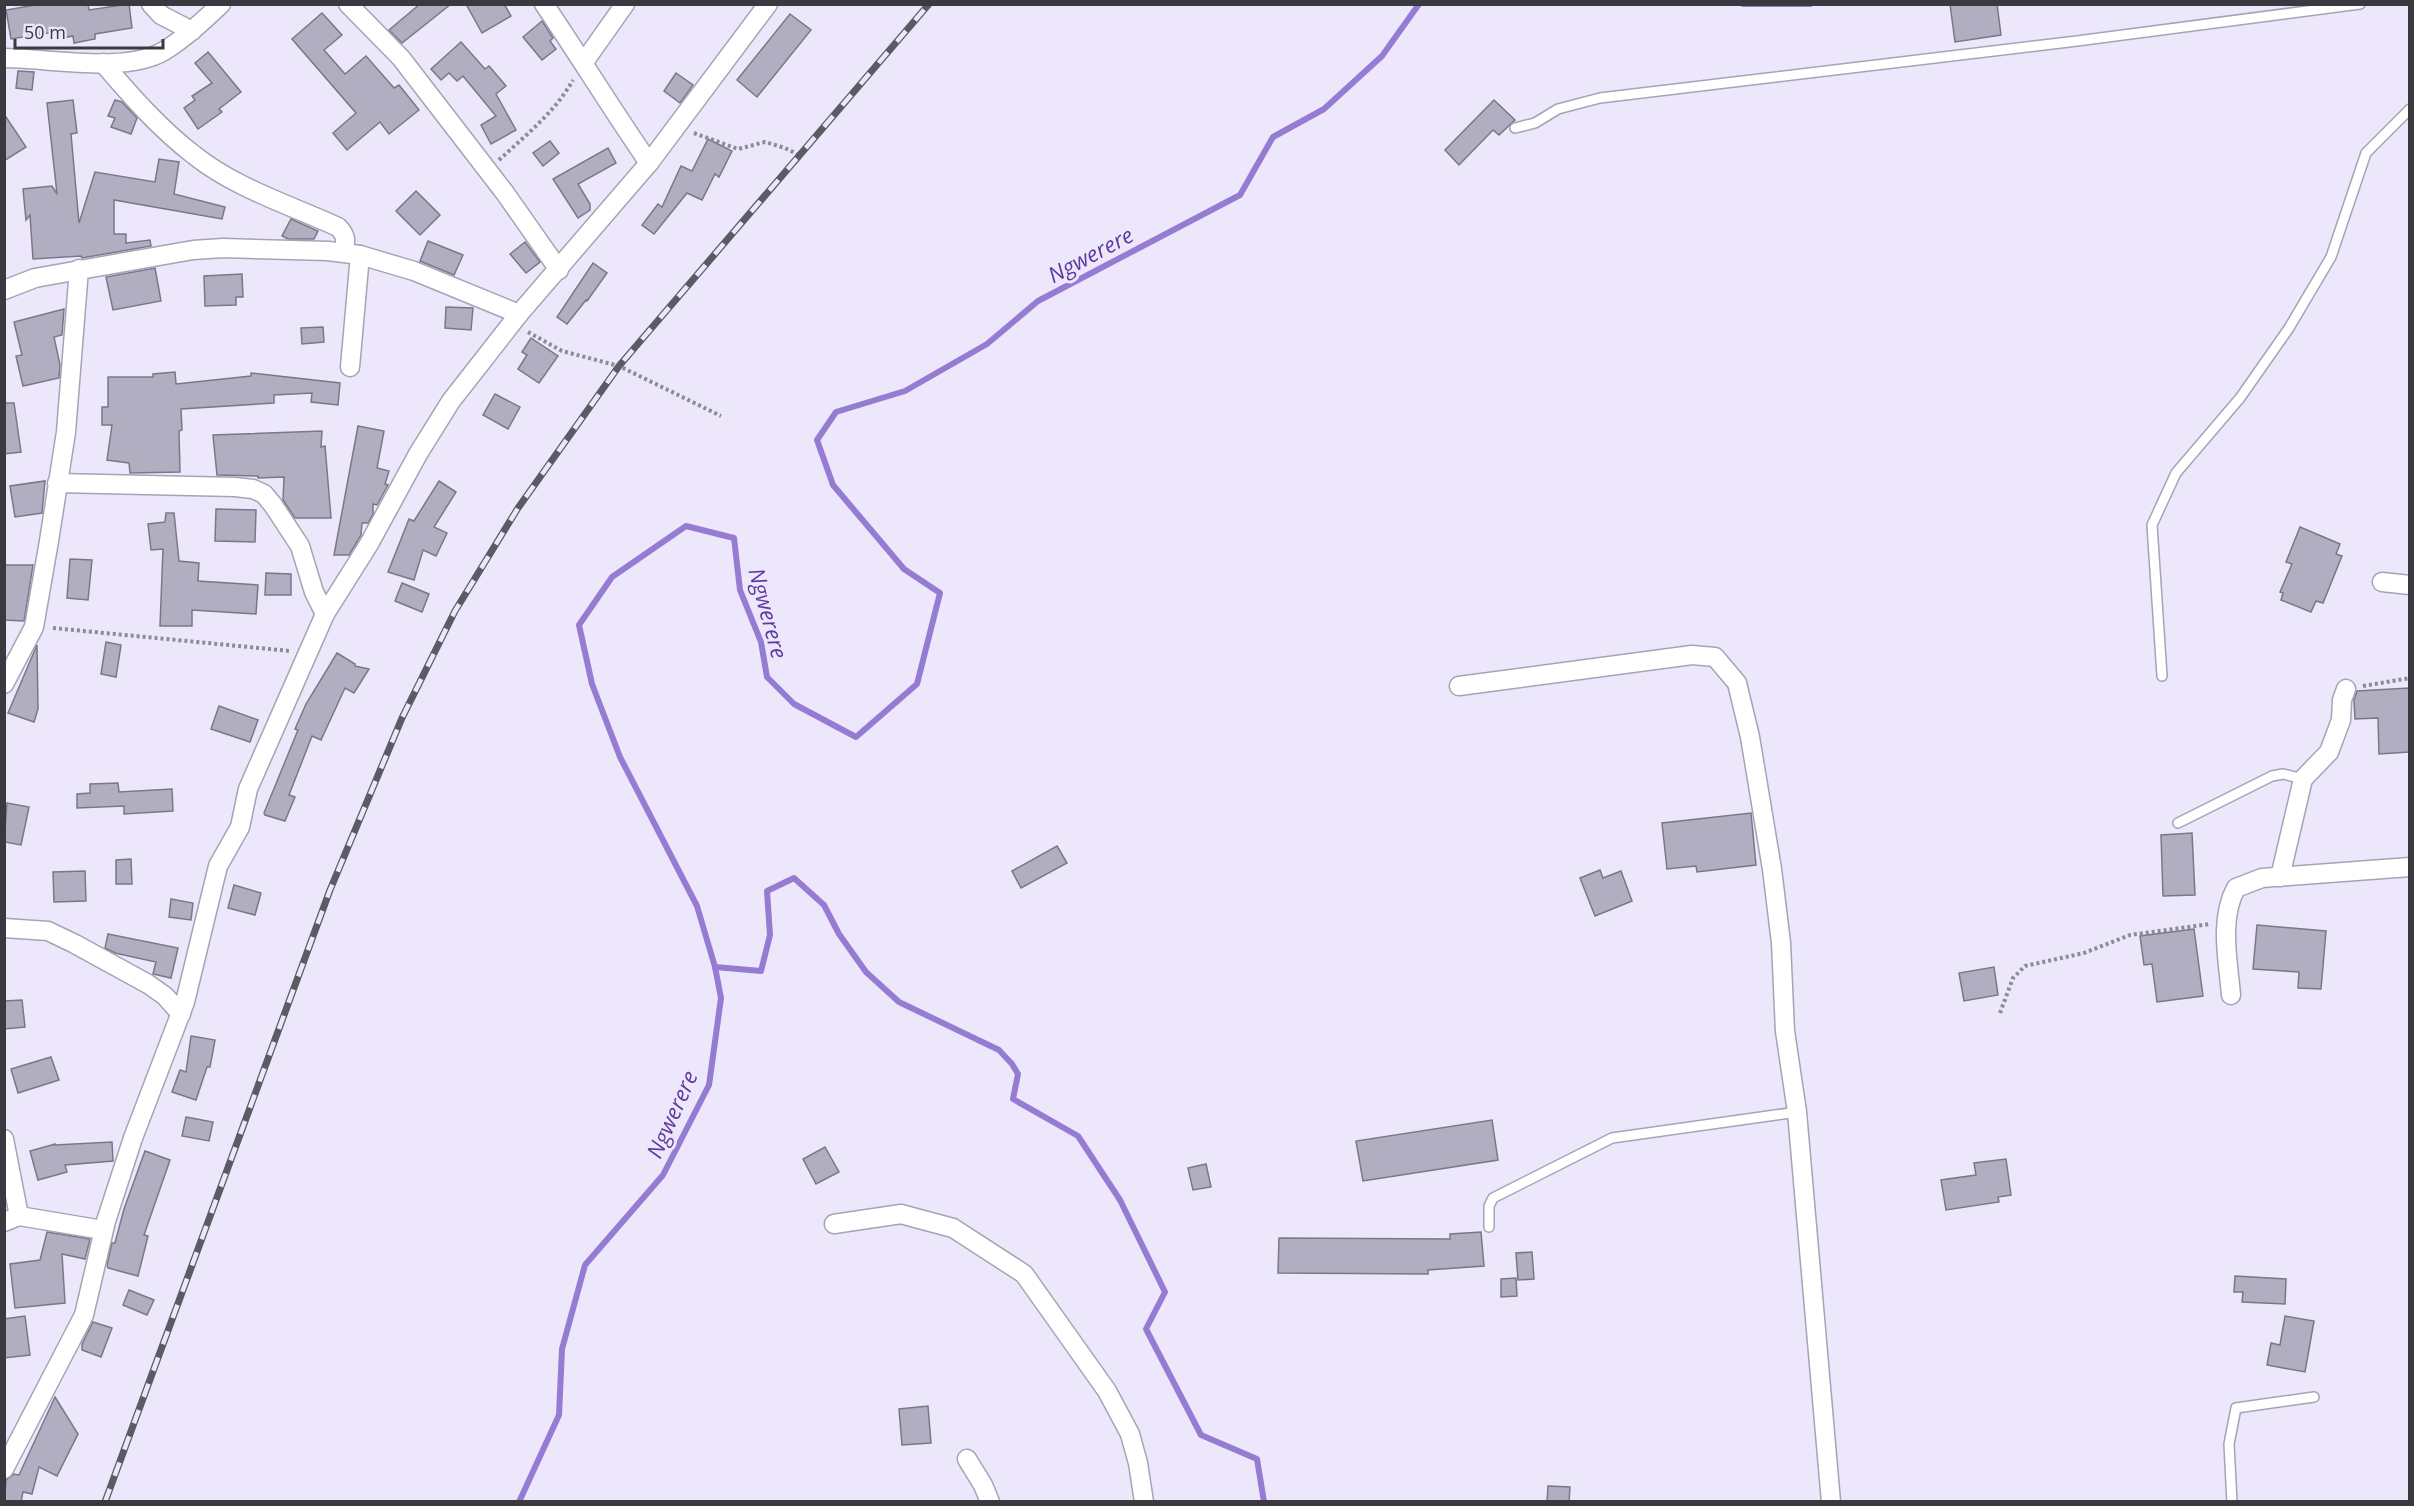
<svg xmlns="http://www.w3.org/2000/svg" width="2414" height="1506" font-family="'Open Sans',sans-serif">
<rect width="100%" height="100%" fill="#ece7fb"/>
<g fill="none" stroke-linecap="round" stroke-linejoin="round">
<!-- stream -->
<g stroke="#967bd3" stroke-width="6">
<path d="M1743,4H1810"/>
<path d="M715,967L761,971L770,935L767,891L794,878L824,905L839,934L866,972L899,1002L999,1050L1012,1064L1018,1074L1013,1099L1078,1136L1120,1200L1165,1292L1146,1329L1201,1435L1257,1459L1264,1502"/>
<path d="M519,1502L559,1415L562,1349L585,1265L663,1175L709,1085L721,998L715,967L697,906L620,757L592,684L579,625L612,577L686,526L734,538L740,590L761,642L767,677L794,704L856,737L917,684L940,593L904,569L833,485L817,440L836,412L905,391L987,344L1038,301L1240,195L1273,137L1324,109L1382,56L1419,4"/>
</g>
</g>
<!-- building -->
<g fill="#b2aec1" stroke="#7b7789" stroke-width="1.5">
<path d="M41,4H88L89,10L129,4L132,28L95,34V39L74,43L73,36L62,38L61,31L11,39L6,10Z"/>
<path d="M420,4H451L402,43L389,30Z"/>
<path d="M466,4H504L511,16L482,33Z"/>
<path d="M1950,4H1997L2001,35L1955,42Z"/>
<path d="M322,13L342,35L324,50L345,74L366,56L394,88L399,85L419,110L389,134L380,122L347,150L333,133L356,113L292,39Z"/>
<path d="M790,14L811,30L757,97L737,80Z"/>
<path d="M542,21L553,38L550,41L556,49L542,60L523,37Z"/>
<path d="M461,42L485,69L489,66L506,86L496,94L516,130L491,144L481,125L496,116L463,76L457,81L449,73L441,80L431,69Z"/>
<path d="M208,52L241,92L219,109L222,112L198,129L184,108L195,100L192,96L212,83L195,63Z"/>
<path d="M18,71L34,72L32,90L16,88Z"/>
<path d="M676,73L693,85L680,103L664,91Z"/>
<path d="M73,100L77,133L71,134L79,223L95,172L155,182L159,159L179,162L174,194L225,207L222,219L114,200V234H126V243L150,240L151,246L82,258L81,256L33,259L30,215L26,220L23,189L52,186L57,194L47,103Z"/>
<path d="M115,100L122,102L137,118L131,134L111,127L115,118L108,116Z"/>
<path d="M1494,100L1515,120L1499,135L1493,130L1459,165L1445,150Z"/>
<path d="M4,114L26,147L4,161Z"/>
<path d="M708,139L732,151L719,177L715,174L702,200L687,193L654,234L642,225L658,204L662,207L681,166L692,171Z"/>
<path d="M550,141L559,153L543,166L533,153Z"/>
<path d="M608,148L616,163L578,184L590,204V210L578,218L553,179Z"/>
<path d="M416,191L440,215L420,235L396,211Z"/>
<path d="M291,219L318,231L314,239H288L282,236Z"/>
<path d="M428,241L463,255L454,275L420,261Z"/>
<path d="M525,242L540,262L526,273L510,254Z"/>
<path d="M593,263L607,273L587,301L586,300L567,324L557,317Z"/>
<path d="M155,268L161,301L113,310L106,277Z"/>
<path d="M242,274L243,297H236V305L205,306L204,276Z"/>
<path d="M446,307L473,308L471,330L445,328Z"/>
<path d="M64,309L62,335L54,337L60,365L59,378L23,386L16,356L22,355L14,322Z"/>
<path d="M323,327L324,342L302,344L301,328Z"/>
<path d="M531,338L558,356L539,383L518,369L527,355L522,352Z"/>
<path d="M175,372L176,384L251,376V373L340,383L338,405L311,402L312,393L274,395V403L181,409L182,430L179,431L180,472L130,473L129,463L107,460L112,425H102V407H108V377H153V374Z"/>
<path d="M495,394L520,407L508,429L483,415Z"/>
<path d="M4,403H14L21,452L4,454Z"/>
<path d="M358,426L384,431L377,468L389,471L385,484L388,485L377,505L373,504V514L368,523H362L361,535L349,555H334Z"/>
<path d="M322,431L321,447L325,446L331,518H295L283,500L284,477L258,478V476L217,475L213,435Z"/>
<path d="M45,481L42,513L15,517L10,486Z"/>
<path d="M439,481L456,492L434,527L447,533L436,556L423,550L414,580L388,572L409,519L414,521Z"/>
<path d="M216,509L256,510L255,542L215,541Z"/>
<path d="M166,513H174L179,561L199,563L198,581L258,585L256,614L192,610V626H160L163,549L151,550L148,524L165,522Z"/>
<path d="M2300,527L2340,544L2336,554L2342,556L2323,603L2316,601L2311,612L2281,600L2283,593L2280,592L2292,564L2286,562Z"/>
<path d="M70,559L92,560L88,600L67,598Z"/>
<path d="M4,565H33L24,621L4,620Z"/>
<path d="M266,573L291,574V595H265Z"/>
<path d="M402,583L429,594L422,612L395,601Z"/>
<path d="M106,642L121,645L116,677L101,674Z"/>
<path d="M37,645L38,709L34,722L8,713Z"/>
<path d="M337,653L355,664V666L369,669L354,693L345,688L321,740L312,736L289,795L295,797L285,821L265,815L264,813L298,730L295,729L306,704Z"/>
<path d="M2409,688V752L2379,754L2378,718L2355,719L2354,700L2357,691Z"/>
<path d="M219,706L258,720L250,742L211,729Z"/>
<path d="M118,783L119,792L172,789L173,811L124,814V806L77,808V794L90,793V784Z"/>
<path d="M7,803L29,807L21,845L4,842Z"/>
<path d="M1751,813L1756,865L1697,872L1696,866L1667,869L1662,823Z"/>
<path d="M2192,833L2195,895L2163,896L2161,835Z"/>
<path d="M1057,846L1067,863L1021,888L1012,871Z"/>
<path d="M131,859L132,884H116V860Z"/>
<path d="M1600,870L1603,878L1621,871L1632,901L1595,916L1580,878Z"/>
<path d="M85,871L86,901L54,902L53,872Z"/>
<path d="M234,885L261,893L255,915L228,908Z"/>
<path d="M171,899L193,903L191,920L169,917Z"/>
<path d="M2257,925L2326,931L2321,989L2298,988L2299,972L2253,969Z"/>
<path d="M2194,929L2203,996L2157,1002L2152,964L2144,965L2140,936Z"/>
<path d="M108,934L178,948L171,978L153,974L156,962L115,953L105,948Z"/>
<path d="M1994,967L1998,995L1964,1001L1959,973Z"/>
<path d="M22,1000L25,1027L4,1029V1001Z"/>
<path d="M191,1036L215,1040L210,1067H207L196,1100L172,1092L180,1070L186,1072Z"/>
<path d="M51,1057L59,1080L18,1093L11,1069Z"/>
<path d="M186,1117L213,1122L209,1141L182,1136Z"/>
<path d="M1492,1120L1498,1160L1363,1181L1356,1141Z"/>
<path d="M112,1142L113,1161L65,1165L67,1172L38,1180L30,1151L55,1144V1145Z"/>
<path d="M825,1147L839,1172L816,1184L803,1159Z"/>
<path d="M145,1151L170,1160L144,1235L148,1236L138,1276L108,1268L107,1265L112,1243H115L124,1209Z"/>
<path d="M2006,1159L2011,1195L1998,1197L1999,1202L1946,1210L1941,1180L1976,1175L1974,1163Z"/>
<path d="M1206,1164L1211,1187L1193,1190L1188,1168Z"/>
<path d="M47,1232L90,1239L85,1259L62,1254L65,1303L15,1308L10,1264L40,1260Z"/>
<path d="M1481,1232L1484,1266L1428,1270V1274L1278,1273L1279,1238L1450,1239V1234Z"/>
<path d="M1532,1252L1534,1279L1518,1280L1516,1253Z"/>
<path d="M2235,1276L2286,1279L2285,1304L2242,1302L2243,1292H2234Z"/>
<path d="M1516,1278L1517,1296L1501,1297V1279Z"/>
<path d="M129,1290L154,1300L147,1315L123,1305Z"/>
<path d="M25,1316L30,1355L4,1358V1319Z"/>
<path d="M2285,1316L2314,1321L2305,1372L2267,1365L2271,1343L2280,1345Z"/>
<path d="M93,1322L112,1328L101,1357L82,1350V1344Z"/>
<path d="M55,1397L78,1434L57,1476L39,1467L32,1494L23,1492L21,1502H4L6,1480L14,1474L19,1475Z"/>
<path d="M928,1406L931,1443L902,1445L899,1409Z"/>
<path d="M1548,1486L1570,1487L1569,1502H1547Z"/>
</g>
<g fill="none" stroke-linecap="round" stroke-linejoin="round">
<defs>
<g id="lane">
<path d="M1515,128L1535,123L1558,109L1600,98L2077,41L2360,4"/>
<path d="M2162,676L2152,525L2176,473L2240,398L2289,328L2331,257L2366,153L2410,109"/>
<path d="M2178,823L2272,776L2283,774L2303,779"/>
<path d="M1489,1227V1206L1493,1198L1612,1138L1797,1112"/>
<path d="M2232,1502L2229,1444L2236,1408L2314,1397"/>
</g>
<g id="street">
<path d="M151,4L161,15L192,31"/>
<path d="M348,4L401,58L505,193L559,270"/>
<path d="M544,4C580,57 613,111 649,163"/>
<path d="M4,58C49,58 125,74 164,51C185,38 203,21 221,4"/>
<path d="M584,62L625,4"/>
<path d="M103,63C131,96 160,129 194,155C235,188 290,205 338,227C347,236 346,241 343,252"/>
<path d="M4,290L35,278L193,250L223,248L328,251L360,255L414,271L519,314"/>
<path d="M350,367L360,255"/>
<path d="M57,483L235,487L253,489L264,494L273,505L300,546L314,592L325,614"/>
<path d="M2382,582L2410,585"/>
<path d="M4,684L34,627L49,541L66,432L79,269"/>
<path d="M1459,686L1692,655L1715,657L1737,683L1750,737L1772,869L1781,943L1785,1031L1797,1112L1831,1502"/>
<path d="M2280,877L2303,779L2329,752L2341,720L2342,700L2346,689"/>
<path d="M4,928L48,931L75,944L148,984L165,996L181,1014"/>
<path d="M2231,995C2228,960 2219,919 2236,888L2262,878L2410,867"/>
<path d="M4,1139L19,1216L4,1222"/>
<path d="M19,1216L103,1230"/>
<path d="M834,1224L901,1214L923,1220L953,1228L1024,1274L1107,1391L1130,1434L1138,1463L1144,1502"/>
<path d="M967,1459L983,1485L990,1502"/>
<path d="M4,1469L84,1315L106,1221L133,1138L185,1002L218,866L240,827L248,789L325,614L369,544L418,454L451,401L519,314L649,163L768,4"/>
</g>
</defs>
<!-- lane casing -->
<use href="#lane" stroke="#a7a3b5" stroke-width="12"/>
<!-- street casing -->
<use href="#street" stroke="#a7a3b5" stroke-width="21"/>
<!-- path -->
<g stroke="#8d8a98" stroke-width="4" stroke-dasharray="3 3" stroke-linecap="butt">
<path d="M694,133L738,149L765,142L785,148L801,156"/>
<path d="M499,160C526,135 555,112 573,80"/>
<path d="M528,332L562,351L619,366L721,416"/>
<path d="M53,628L290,651"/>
<path d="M2363,686L2410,678"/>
<path d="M2000,1013L2013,978L2025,966L2084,953L2130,935L2210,924"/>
</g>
<!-- lane -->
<use href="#lane" stroke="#fff" stroke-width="9"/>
<!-- street -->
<use href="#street" stroke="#fff" stroke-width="18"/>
<defs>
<path id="rail" d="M105,1502L330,890L402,718L455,611L518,508L619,366L929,4"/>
</defs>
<!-- rail casing -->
<use href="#rail" stroke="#5c5b64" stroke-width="7"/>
<!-- rail -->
<use href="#rail" stroke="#ece7fb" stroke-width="4.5" stroke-dasharray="14" stroke-linecap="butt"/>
</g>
<g text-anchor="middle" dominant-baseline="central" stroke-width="6" stroke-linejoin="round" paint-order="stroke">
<!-- water labels -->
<g font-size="22" font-style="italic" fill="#5e389f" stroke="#ece7fb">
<text transform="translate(1090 254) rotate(-28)">Ngwerere</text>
<text transform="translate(769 613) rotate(75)">Ngwerere</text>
<text transform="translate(671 1114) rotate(-66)">Ngwerere</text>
</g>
</g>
<!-- border -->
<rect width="2414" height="1506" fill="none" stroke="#3a3940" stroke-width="12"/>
<!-- scale -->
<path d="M15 39v9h148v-9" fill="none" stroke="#3a3940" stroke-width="3"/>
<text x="24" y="39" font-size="18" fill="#3a3940" stroke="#ece7fb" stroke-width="4.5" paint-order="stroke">50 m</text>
</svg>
